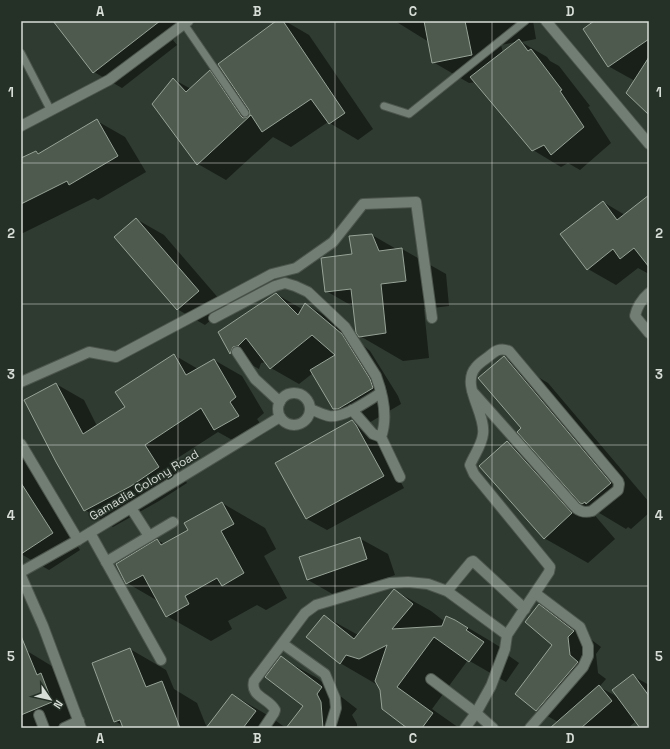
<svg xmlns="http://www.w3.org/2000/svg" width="670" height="749" font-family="'Space Grotesk',sans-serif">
<rect width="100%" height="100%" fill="#2f3a30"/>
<!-- shadow -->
<g fill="#0007" fill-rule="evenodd">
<path d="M54,21H195L173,40L177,45L122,88L94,72Z"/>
<path d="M277,21H285L309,35L373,129L358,140L328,122L291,147L273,137L226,180L198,164L173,79L191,89L210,72L233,85Z"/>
<path d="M395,21H533L536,39L521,42L547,57L550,61L559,66L590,106L588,107L611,143L580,170L568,163L561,167L533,150L475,82L469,83L433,62L429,42ZM516,42L503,53L501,45Z"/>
<path d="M596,21H649V114L635,81L608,66Z"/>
<path d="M97,121L125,137L146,172L98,200L94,198L21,234V160L36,152L40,154Z"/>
<path d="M649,198V274L638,268L616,285L588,269L603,202L625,215Z"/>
<path d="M136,219L164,235L226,307L205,325L177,309Z"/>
<path d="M372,235L398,250L402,249L446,274L449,306L424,309L429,358L403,361L360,336L354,307L326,291L353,255Z"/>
<path d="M276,294L302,309L305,304L333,320L370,351L398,396L401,404L367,424L376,437L404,488L327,530L307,519L276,464L354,420L333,409L313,373L299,384L271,368L266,362L261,363L259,369L231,353L219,332Z"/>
<path d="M174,355L198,369L214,360L242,376L264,413L257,419L266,432L243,446L218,432L173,461L187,483L159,501L113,527L85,510L56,384L84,400L97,426L126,407Z"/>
<path d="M504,357L548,383L649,502V513L631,529L628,527L626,529L586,505L615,539L588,563L544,538L508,442L547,465L523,428Z"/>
<path d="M21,449L47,498L80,550L49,570L21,554Z"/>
<path d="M222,503L265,528L276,549L264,556L287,598L266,610L257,605L228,621L232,629L211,641L167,616L158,601L127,583L157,540L165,544L190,530Z"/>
<path d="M359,538L388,554L395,575L336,596L308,580Z"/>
<path d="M21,581L28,592L21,596Z"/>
<path d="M395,591L431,611L445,622L455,620L492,642L503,649L502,651L519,663L506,682L468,660L432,709L459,728H409L377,683L376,684L340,663L324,616L358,635Z"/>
<path d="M540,606L568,622L601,647L596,654L598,673L606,679L599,687L620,698L633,676L649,685V728H641L636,721L628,728H552L558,722L537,710L516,694L554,645Z"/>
<path d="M21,649L27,651L55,668L80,718L55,728H21Z"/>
<path d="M130,649L166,670L174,689L197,703L207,728L233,695L269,716L286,728H124L123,726L115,721Z"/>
<path d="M281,658L317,678L357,709L352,715L357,724V728H288L305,706Z"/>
</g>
<!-- building -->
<g fill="#4f5a4f" stroke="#96a396">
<path d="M53,21H160L93,73Z"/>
<path d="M276,21H283L345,113L329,124L311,99L262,132L251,115L197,165L152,104L173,78L186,92L210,70L241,116L243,118L247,117L250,115L249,110L218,64Z"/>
<path d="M424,21H465L472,55L432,63Z"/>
<path d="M594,21H649V39L608,67L583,29Z"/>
<path d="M519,39L528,51L531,49L562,90L560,91L584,127L551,155L544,145L532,151L470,77Z"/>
<path d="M649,57V115L626,93Z"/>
<path d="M97,119L118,156L69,185L67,181L21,204V158L36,151L38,154Z"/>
<path d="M649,195V267L634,248L620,259L613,249L587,270L560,234L603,201L617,220Z"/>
<path d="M136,218L199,291L177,310L114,237Z"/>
<path d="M372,234L379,251L402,248L406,281L381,284L386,333L359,337L356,333L351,289L325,292L321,258L352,254L349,236Z"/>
<path d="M276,293L298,315L305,303L342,334L370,379L373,388L338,409H333L310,370L335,355L312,335L270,369L246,338L238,346L233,347L230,354L218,332Z"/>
<path d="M174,354L186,375L214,359L236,397L230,402L239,416L214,430L201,408L145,445L159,467L131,486L84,511L56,462L24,400L56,383L83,434L125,407L115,392Z"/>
<path d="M504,356L611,483L586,504L585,502L582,504L580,503L517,432L521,428L478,378Z"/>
<path d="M352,420L356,425L384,476L306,519L275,463Z"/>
<path d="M507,441L572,513L544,539L479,466Z"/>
<path d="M21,483L53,533L21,554Z"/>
<path d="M222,502L234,524L221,531L244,573L222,586L217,578L185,596L189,604L166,617L143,575L126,584L116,564L157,539L161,545L188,530L184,523Z"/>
<path d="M360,537L367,559L307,580L299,557Z"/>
<path d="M394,589L413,604L392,629L442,626L446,616L455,620L468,628L466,630L484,642L469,662L434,637L397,687L433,713L422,728H407L382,709L380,690L375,681L387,645L359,659L346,655L340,664L306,637L324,615L354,639Z"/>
<path d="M539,604L574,631L568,637L570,655L578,662L536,711L515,694L552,645L525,622Z"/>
<path d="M21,636L37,675L41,673L52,702L21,715Z"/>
<path d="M130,648L146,687L162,681L180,728H123L120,720L114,722L92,663Z"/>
<path d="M281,656L322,687L317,694L321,702L323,728H286L303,706L265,677Z"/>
<path d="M633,674L649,696V728H640L612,690Z"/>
<path d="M599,685L612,701L581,728H550Z"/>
<path d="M232,694L256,711L243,728H206Z"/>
</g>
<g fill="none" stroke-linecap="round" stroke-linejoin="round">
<defs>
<g id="lane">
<path d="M184,24L245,113"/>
<path d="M21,53L51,111"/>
<path d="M384,106L409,114L525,21"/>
</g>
<g id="street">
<path d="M21,126L109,80L188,21"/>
<path d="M649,293C641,300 637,306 635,316L649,333"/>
<path d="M214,318L275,286L285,283L295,286L308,292L345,327L376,376C383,395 388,418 381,437L400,477"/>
<path d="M237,352L255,379L280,402"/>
<path d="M21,382L89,352L116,357L272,274L296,268L333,242L363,204L416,202L432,318"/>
<circle cx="294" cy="409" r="16"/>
<path d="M310,409C316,411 323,415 329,416C345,418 367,401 381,393"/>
<path d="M352,410L373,434L381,437"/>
<path d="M21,444L78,540"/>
<path d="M131,508L149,536"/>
<path d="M90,533L161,660"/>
<path d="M106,562L173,522"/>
<path d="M21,572L78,540L280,417"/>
<path d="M21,576L43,626L81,728"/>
<path d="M447,591L471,562L473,561L525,609"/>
<path d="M283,644L325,674L335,698L336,708L330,728"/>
<path d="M431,679L476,713L493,728"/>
<path d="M39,715L44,728"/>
<path d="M64,728L79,721"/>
<path d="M264,728L274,713L275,710C269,698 250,697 254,681L305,613L316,605L390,583L408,582L428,584L447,591L507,635"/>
<path d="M465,728L476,713L491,686L505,649L507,635L549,572L550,567L474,474L470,465C474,455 482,445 483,434C486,413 460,385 476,367C479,363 484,360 488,357C495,351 500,347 509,351L618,481L619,484L618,490L592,511C585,513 581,512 576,508L472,391"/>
<path d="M530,728L583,667L588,656V646L580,627L535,593"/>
</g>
<path id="secondary" d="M546,21L649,144"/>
</defs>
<!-- lane casing -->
<use href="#lane" stroke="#4d564d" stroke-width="9"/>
<!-- street casing -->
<use href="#street" stroke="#4d564d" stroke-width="12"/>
<!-- secondary casing -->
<use href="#secondary" stroke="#4d564d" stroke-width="12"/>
<!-- lane -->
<use href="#lane" stroke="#727e73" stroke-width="7"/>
<!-- street -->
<use href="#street" stroke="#727e73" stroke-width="10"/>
<!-- secondary -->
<use href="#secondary" stroke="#727e73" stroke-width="10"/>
</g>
<!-- grid -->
<path fill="none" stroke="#d7ddd7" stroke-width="1" stroke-opacity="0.55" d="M178,21V728M335,21V728M492,21V728M21,163H649M21,304H649M21,445H649M21,586H649"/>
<g text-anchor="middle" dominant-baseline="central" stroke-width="3.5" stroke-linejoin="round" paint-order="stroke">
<!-- street labels -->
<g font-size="12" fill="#d7ddd7" stroke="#253026">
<text transform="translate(144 485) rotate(-31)">Gamadia Colony Road</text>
</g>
</g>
<!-- border -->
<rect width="670" height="749" fill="none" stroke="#253026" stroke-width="44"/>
<!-- north arrow -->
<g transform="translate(50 699) rotate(124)" stroke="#253026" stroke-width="3" paint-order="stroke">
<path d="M0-3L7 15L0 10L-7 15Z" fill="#d7ddd7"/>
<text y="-6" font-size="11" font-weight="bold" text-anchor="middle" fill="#d7ddd7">N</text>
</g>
<rect x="22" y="22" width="626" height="705" fill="none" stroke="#d7ddd7" stroke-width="1.5"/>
<g font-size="13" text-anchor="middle" font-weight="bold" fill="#d7ddd7">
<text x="100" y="16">A</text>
<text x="257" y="16">B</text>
<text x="413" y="16">C</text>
<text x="570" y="16">D</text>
<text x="11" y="97">1</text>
<text x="659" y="97">1</text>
<text x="11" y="238">2</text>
<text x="659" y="238">2</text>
<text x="11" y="379">3</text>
<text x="659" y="379">3</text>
<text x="11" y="520">4</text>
<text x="659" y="520">4</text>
<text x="11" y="661">5</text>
<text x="659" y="661">5</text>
<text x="100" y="743">A</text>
<text x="257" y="743">B</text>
<text x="413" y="743">C</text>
<text x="570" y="743">D</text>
</g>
</svg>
